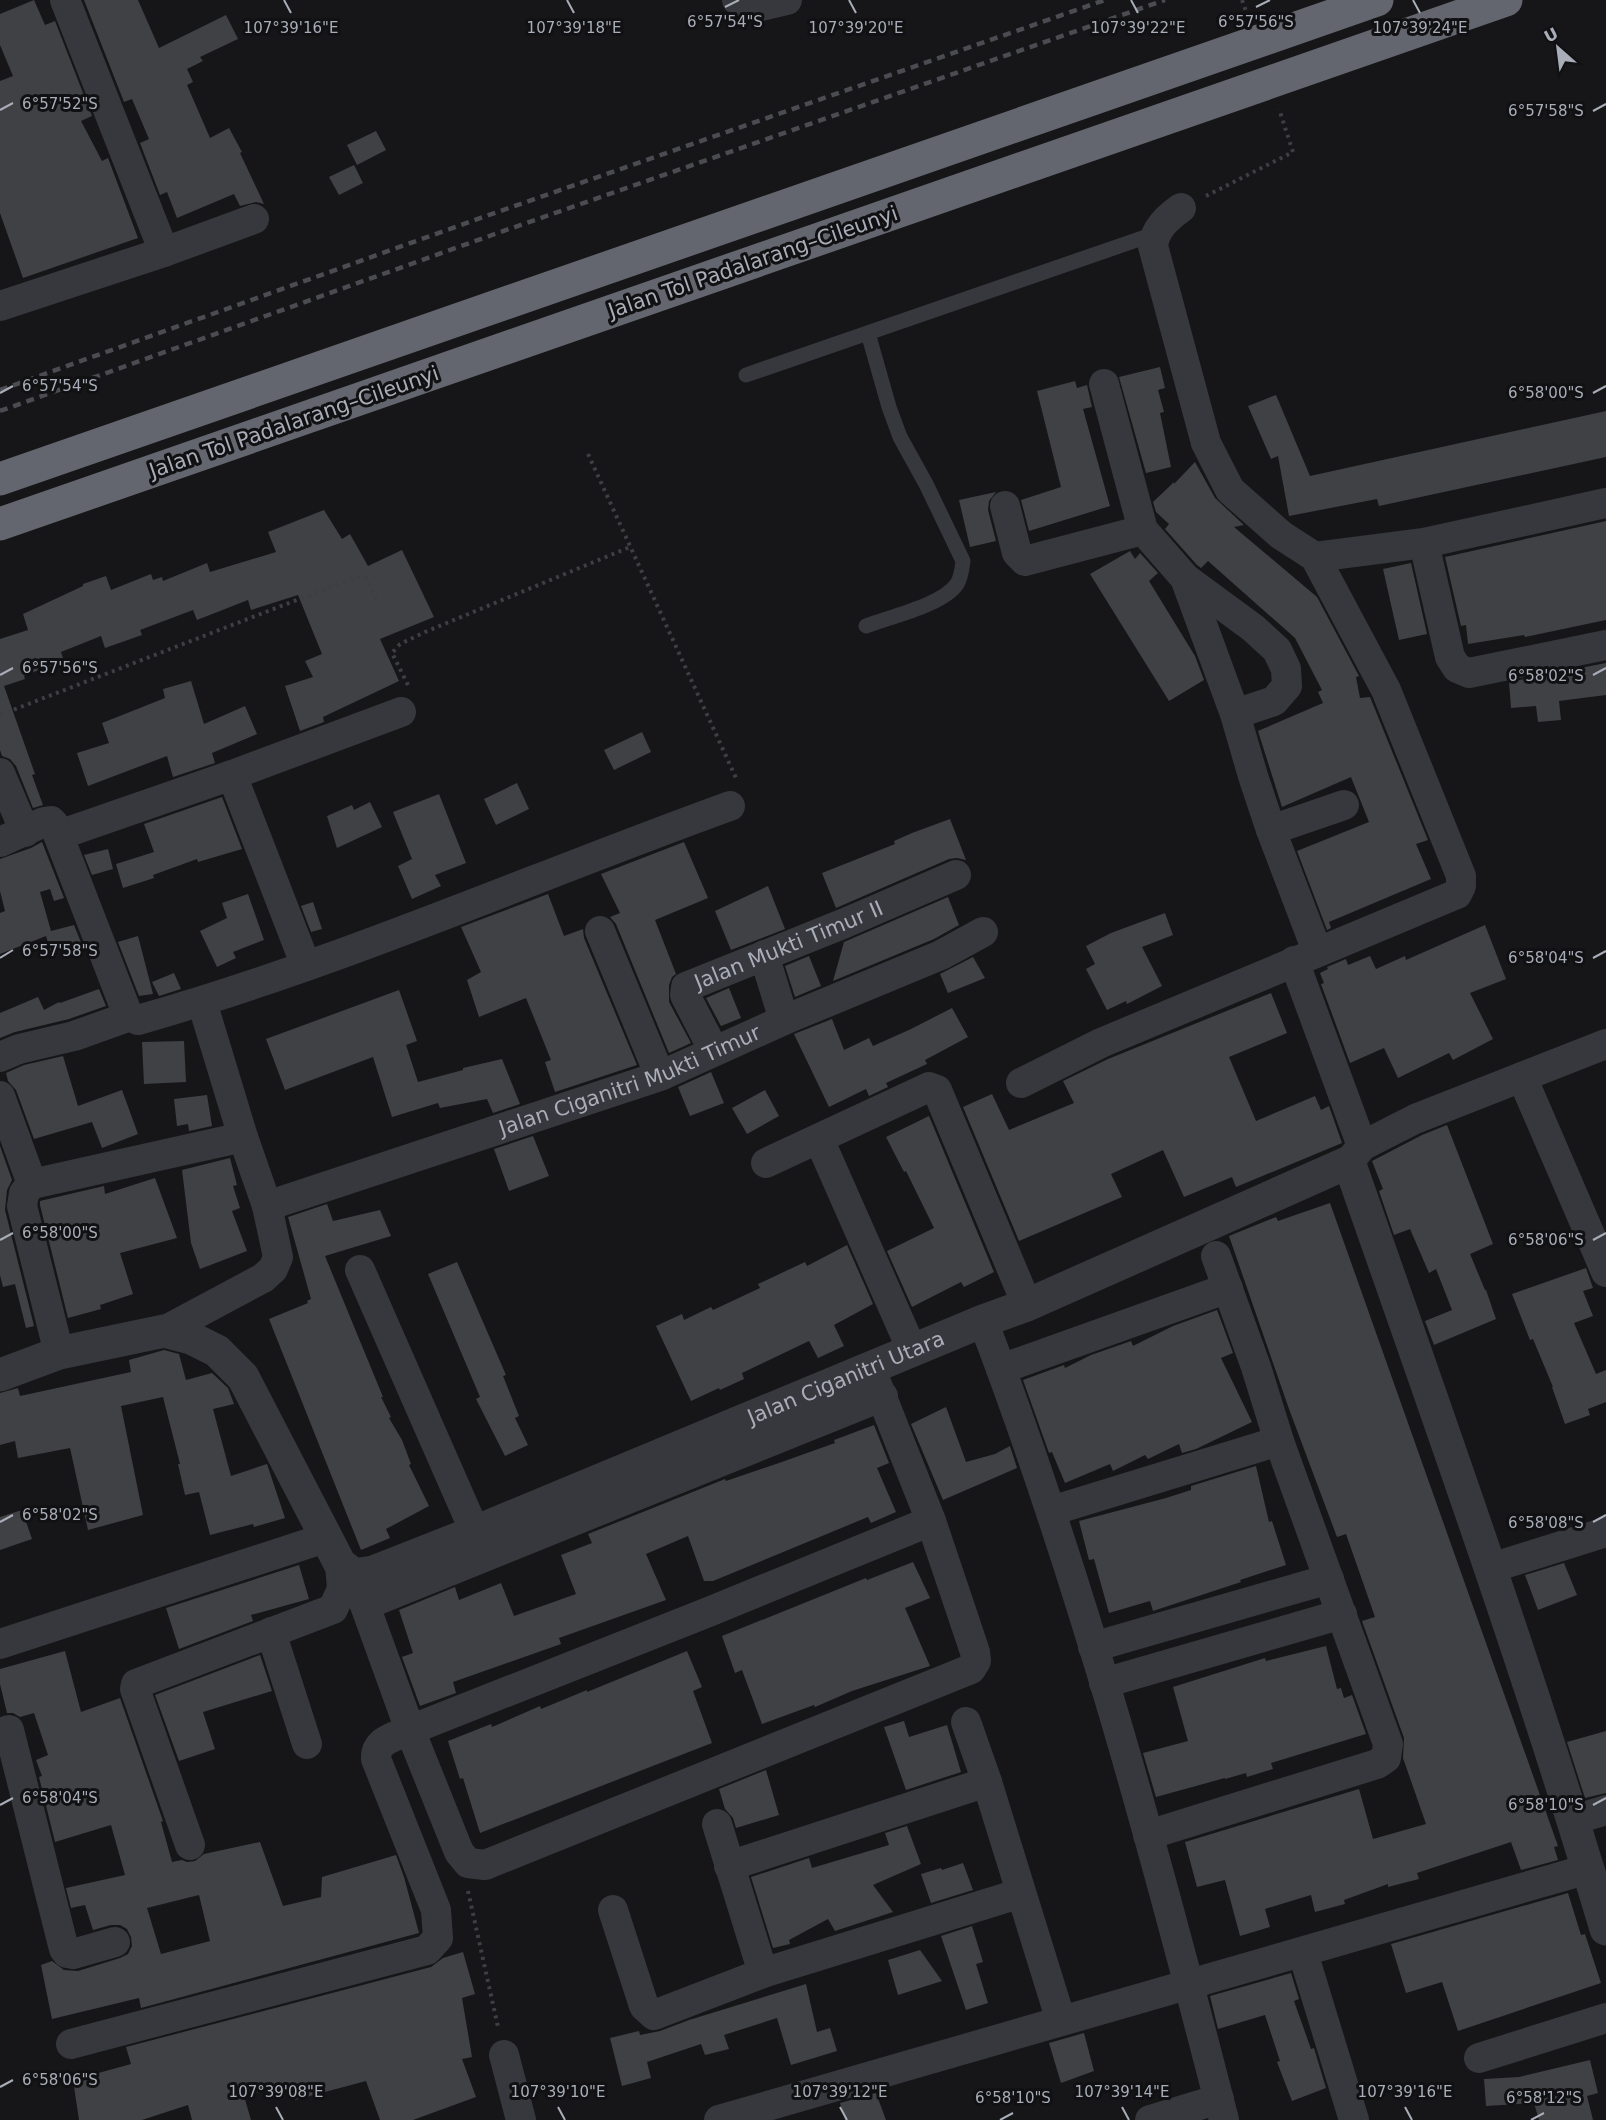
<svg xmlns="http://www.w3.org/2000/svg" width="1606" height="2120" font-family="'DejaVu Sans',sans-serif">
<rect width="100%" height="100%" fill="#161618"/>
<!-- building -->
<g fill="#404145" fill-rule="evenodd">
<path d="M34,0L45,25L55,21L92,116L81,121L102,161L108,158L138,238L23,278L0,213V81L13,76L0,45V14Z"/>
<path d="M84,0H138L159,48L226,15L238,39L200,57L203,61L187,69L193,82L187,85L210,138L229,128L242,152L240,153L264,204L256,202L240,206L234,194L177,218L167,192L160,195L140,143L149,139L132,99L124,102Z"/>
<path d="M376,131L386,150L357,165L347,145Z"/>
<path d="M354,165L363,183L339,195L329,177Z"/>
<path d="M1160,367L1165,388L1158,390L1164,412L1160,413L1171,467L1146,473L1119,377Z"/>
<path d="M1075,381L1077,388L1087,385L1092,407L1083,409L1110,506L1029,531L1021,500L1061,487L1037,391Z"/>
<path d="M1276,395L1310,476L1606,411V457L1379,506L1377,499L1289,516L1278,456L1271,459L1248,406Z"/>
<path d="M1195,462L1215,498L1244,525L1234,527L1317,597L1359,676L1356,677L1360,698L1370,697L1428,840L1416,844L1431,879L1329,922L1331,928L1327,930L1297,851L1369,822L1351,777L1282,807L1258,731L1323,703L1318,692L1322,690L1295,638L1208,561L1201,568L1197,565L1165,529L1169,524L1156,512L1153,502L1174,482V484Z"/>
<path d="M996,492L989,501L988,510L996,541L970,547L959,500Z"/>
<path d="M324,510L342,539L350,534L368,566L402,550L434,617L380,639L399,681L323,717L324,722L300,731L285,686L313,677L305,661L322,654L298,595L251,610L248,600L197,620L193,610L140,630L142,635L105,648L101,636L61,652L64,661L31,673L24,676L25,679L4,686L35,774L32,775L43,805L33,808L16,766L10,759L2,756L0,750V639L28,630L23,614L83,586V584L106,576L111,590L151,574L153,580L162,577L163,581L207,563L210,572L276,552L268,532Z"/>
<path d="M1606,521V620L1525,637L1524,635L1468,644L1466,625L1461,626L1445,557Z"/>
<path d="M1130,551L1135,559L1140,553L1158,573L1149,581L1195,656L1204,680L1169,701L1090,574Z"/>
<path d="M1411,563L1427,634L1399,640L1383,569Z"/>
<path d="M1606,663V695L1559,701L1561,720L1538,722L1536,706L1511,708L1509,682Z"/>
<path d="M191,681L204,724L245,706L257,734L212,753L215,763L173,777L167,756L88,786L77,753L109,743L102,723L165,698L163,689Z"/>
<path d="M642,732L651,752L614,770L604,750Z"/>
<path d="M517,783L529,809L496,825L484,799Z"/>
<path d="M439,794L466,863L435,875L441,886L412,899L398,866L412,859L393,812Z"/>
<path d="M222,797L242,849L198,862L197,859L153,875L154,878L123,888L116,864L154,852L144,824Z"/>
<path d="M370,802L382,827L337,848L327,816L352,805L354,810Z"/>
<path d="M950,819L966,860L957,858L949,859L836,908L822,873L895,844L894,841L912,833Z"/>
<path d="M42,842L64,898L54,901L50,889L40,892L51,931L74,925L82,945L51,953L46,936L0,954V913L5,911L0,891V859L31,848Z"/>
<path d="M684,842L708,898L655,920L676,974L672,977L669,985V1002L691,1043L669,1053L616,924L610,917L620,913L601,874Z"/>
<path d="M108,849L113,869L92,875L84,855Z"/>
<path d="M768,886L785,929L731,950L715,911Z"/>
<path d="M248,894L264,940L233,952L236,958L217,967L200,931L227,918L222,903Z"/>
<path d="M548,894L564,936L583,929L584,938L637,1065L555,1092L545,1062L551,1060L526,998L479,1017L467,980L481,972L461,927Z"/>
<path d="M948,897L959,925L934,939L833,981L844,942Z"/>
<path d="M313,902L322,929L311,932L301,906Z"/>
<path d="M1165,913L1173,935L1142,947L1162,986L1127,1004L1126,1001L1107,1010L1086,969L1095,964L1086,946L1111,933Z"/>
<path d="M1485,925L1506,979L1470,993L1493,1039L1453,1060L1449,1053L1398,1078L1384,1048L1350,1063L1321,984L1324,983L1320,973L1328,969L1327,967L1346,959L1348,965L1370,956L1376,969L1405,956L1406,960Z"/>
<path d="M138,936L153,994L139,996L118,942Z"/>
<path d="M809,956L821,986L795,997L785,966Z"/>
<path d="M973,957L985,978L948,993L940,974Z"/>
<path d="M174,973L181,989L159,996L152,982Z"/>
<path d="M729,988L741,1018L721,1026L706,998Z"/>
<path d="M99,989L106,1006L69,1019L15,1032L0,1038V1013L38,997L44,1010L59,1002L60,1003Z"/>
<path d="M399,990L417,1041L406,1045L418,1082L463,1070V1068L502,1059L520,1104L493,1113L487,1099L440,1108L438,1103L392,1117L373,1057L285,1090L266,1039Z"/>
<path d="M1271,993L1287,1033L1229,1057L1256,1121L1315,1096L1321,1110L1329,1106L1342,1143L1236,1187L1232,1177L1184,1197L1163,1150L1111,1174L1122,1197L1019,1241L963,1107L992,1094L1009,1130L1074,1103L1063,1081L1108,1059Z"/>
<path d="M952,1008L968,1037L925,1060L927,1064L886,1083L888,1087L869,1096L866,1089L829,1107L794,1034L832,1019L844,1050L869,1038L873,1046L911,1029Z"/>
<path d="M184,1041L186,1082L144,1084L142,1042Z"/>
<path d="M63,1056L78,1106L122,1090L138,1134L102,1148L92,1122L34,1139L16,1090L8,1081L6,1073L24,1065Z"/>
<path d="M711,1072L724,1103L690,1116L678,1087Z"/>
<path d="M765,1090L779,1116L747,1134L732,1108Z"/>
<path d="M207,1095L212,1126L189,1131L188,1124L177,1126L174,1099Z"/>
<path d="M929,1116L994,1272L964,1287L961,1282L912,1307L887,1251L934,1228L906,1171L904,1172L886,1137Z"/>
<path d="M1447,1125L1493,1244L1470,1254L1485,1290H1486L1496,1319L1434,1345L1425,1321L1452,1310L1436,1269L1429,1273L1410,1229L1394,1235L1379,1191L1383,1189L1372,1161L1422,1135Z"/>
<path d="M533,1136L549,1176L509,1191L494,1149Z"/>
<path d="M0,1146L12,1180L7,1190L5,1210L34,1326L26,1328L15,1284L3,1287L0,1275Z"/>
<path d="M230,1158L237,1185L233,1186L240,1208L232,1211L247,1251L200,1269L191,1243L182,1170Z"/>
<path d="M155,1178L177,1238L120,1253L133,1294L100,1305L101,1309L68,1318L40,1205V1201L104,1186L105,1194Z"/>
<path d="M1330,1203L1558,1846L1554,1847L1558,1860L1521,1870L1511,1842L1417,1873L1419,1879L1388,1887V1884L1344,1900L1345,1904L1315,1912L1311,1895L1265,1909L1270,1927L1240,1936L1225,1880L1197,1887L1185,1842L1359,1789L1373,1839L1426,1824L1403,1758L1404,1738L1362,1621L1375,1617L1346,1534L1337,1537L1289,1409L1229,1236L1276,1217L1278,1221Z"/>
<path d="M327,1204L333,1221L380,1210L391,1236L325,1256L383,1397H381L391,1417L389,1418L402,1440L411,1464L409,1465L429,1506L386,1529L390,1538L361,1550L269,1319L308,1303L307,1301L311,1299L288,1217Z"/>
<path d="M847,1245L873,1304L834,1325L844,1346L818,1358L809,1341L742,1373L744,1379L720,1390L719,1388L691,1401L656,1326L682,1314L684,1320L711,1307L713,1310L760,1288L758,1284L805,1262L807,1266Z"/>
<path d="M457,1262L506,1375L503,1376L519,1416L515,1418L528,1445L505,1456L476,1399L480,1397L428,1274Z"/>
<path d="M1586,1268L1593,1288L1583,1291L1593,1316L1574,1323L1596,1374L1606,1370V1402L1588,1409L1590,1415L1565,1424L1552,1387H1553L1533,1339L1530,1340L1512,1294Z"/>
<path d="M1217,1310L1233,1353L1221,1358L1252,1422L1196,1449L1182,1453L1179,1444L1148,1459L1145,1455L1113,1471L1110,1464L1065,1483L1052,1452L1049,1453L1023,1380L1064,1365L1065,1368L1091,1355L1131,1341L1133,1346L1173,1326Z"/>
<path d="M164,1350L179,1354L186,1380L212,1373L228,1388L234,1404L213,1409L231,1476L267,1464L285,1518L254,1527L253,1524L210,1535L199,1492L185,1495L178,1464H180L163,1397L121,1406L143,1515L88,1530L70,1448L18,1458L15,1441L0,1445V1393L18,1388L20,1396L131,1372L129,1360Z"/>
<path d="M946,1407L966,1462L995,1454L1010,1446L1017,1468L943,1500L911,1424Z"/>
<path d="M874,1425L889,1463L877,1468L896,1512L871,1523L868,1517L713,1581H704L688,1536L646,1554L666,1600L559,1638L561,1644L453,1682L456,1693L420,1706L402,1657L413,1653L399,1610L455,1587L459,1600L501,1583L514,1616L576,1594L561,1555L592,1543L588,1534L725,1479L726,1481L779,1463L835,1443L834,1440Z"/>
<path d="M1256,1466L1269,1522L1272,1521L1286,1565L1240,1580L1241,1582L1153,1611L1150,1601L1109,1613L1094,1559L1089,1560L1079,1521L1166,1498L1191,1490V1486Z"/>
<path d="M22,1510L32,1539L0,1550V1517Z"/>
<path d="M913,1562L930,1598L905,1608L930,1666L852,1691L815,1707L814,1705L762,1724L742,1670L735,1673L722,1636L866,1578L867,1580Z"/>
<path d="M1564,1563L1577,1595L1538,1610L1525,1575Z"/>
<path d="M299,1565L309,1599L251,1615L253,1621L179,1649L166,1608Z"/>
<path d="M1326,1646L1337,1689L1341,1688L1344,1698L1352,1695L1366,1734L1271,1763L1273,1769L1247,1777L1246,1773L1225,1779V1778L1156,1797L1143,1753L1188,1741L1173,1687L1265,1658L1266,1661Z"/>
<path d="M65,1651L81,1712L120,1698L163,1821L161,1822L172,1862L182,1860L187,1862L195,1861L204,1854L260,1842L283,1906L321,1897L322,1877L396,1855L404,1877L419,1933L141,2008L139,1998L52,2019L41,1965L52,1961L64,1970L78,1971L120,1958L128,1954L132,1946L131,1937L127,1929L120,1925H111L93,1930L85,1905L71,1908L66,1888L125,1875L111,1825L55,1842L39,1777L42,1776L36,1760L48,1755L34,1713L20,1717L13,1713H7L0,1684V1669ZM199,1895L210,1941L161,1954L147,1908Z"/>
<path d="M687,1651L702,1687L693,1691L712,1743L480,1833L463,1778L460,1779L448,1741L491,1724L492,1727L540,1706L541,1709L587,1690V1692Z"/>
<path d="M260,1655L272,1691L203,1712L215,1749L179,1761L155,1695Z"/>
<path d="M904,1721L909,1737L947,1725L961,1772L906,1790L884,1727Z"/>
<path d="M1606,1731V1793L1585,1798L1567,1742Z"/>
<path d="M766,1770L779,1815L736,1828L733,1818L725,1809L719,1789Z"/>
<path d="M907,1826L921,1864L873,1885L893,1912L835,1931L828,1919L789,1940L790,1944L773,1948L751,1877L809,1858L812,1868L889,1845L885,1833Z"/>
<path d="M963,1863L973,1890L931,1903L921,1874L941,1868L942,1870Z"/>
<path d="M1568,1893L1581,1935L1585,1934L1601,1983L1458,2031L1442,1982L1406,1993L1391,1944Z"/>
<path d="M972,1926L983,1962L976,1964L988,2003L966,2010L941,1936Z"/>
<path d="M920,1950L942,1981L898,1995L888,1960Z"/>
<path d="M463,1952L475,1994L462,1998L472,2057L462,2059L476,2097L413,2120H380L366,2081L295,2100L291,2084L244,2096L251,2120H192L188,2105L142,2120H79L73,2080L131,2064L126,2047L431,1967L443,1958Z"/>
<path d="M1291,1973L1299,1999L1294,2001L1311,2049L1314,2048L1326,2088L1292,2101L1277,2062L1280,2061L1265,2015L1218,2029L1210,1996Z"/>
<path d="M806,1984L817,2032L830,2028L837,2051L791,2065L777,2018L724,2035L729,2049L705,2055L701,2044L647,2062L651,2078L622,2086L610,2038L639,2031L640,2035L660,2031L689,2020Z"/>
<path d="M1084,2033L1094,2071L1061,2083L1049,2043Z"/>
<path d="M1590,2060L1598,2093L1587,2096L1593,2120H1539L1534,2103L1486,2106L1484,2079L1519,2077Z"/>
<path d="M876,2093L886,2120H845L840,2103Z"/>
</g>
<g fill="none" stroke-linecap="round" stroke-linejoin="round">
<!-- path -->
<g stroke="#3d3f44" stroke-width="4" stroke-dasharray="3 4.5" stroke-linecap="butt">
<path d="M1242,0L1247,14"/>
<path d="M1206,196L1293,152L1279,109"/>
<path d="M588,454L736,778"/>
<path d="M408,685L392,653L400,644L425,632L630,547"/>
<path d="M0,715L356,577H365L377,599"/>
<path d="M468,1891L498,2027"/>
</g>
<!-- service -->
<g stroke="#37383d" stroke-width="15">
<path d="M746,375L1154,234"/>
<path d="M866,626C889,617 943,605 957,584C961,578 962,569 963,561L926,484L900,437L889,407L868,333"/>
</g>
<!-- minor -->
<g stroke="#37383d" stroke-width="30">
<path d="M65,0L164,252"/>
<path d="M737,0L757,7L787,0"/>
<path d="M0,306L164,252L254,219"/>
<path d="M1104,384L1143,530L1185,578L1235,714L1253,776L1271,830L1317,951"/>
<path d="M1005,506L1017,553L1025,561L1143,530"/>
<path d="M1424,543L1450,657L1457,668L1469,673L1606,645"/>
<path d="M1315,557L1424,543L1606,503"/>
<path d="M1185,578L1253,628L1277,650L1286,669L1287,686L1274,701L1235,714"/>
<path d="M0,773L25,832"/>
<path d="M232,775L401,712"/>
<path d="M1271,830L1344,805"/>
<path d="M59,835L232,775L306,966"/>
<path d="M0,842L44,822L51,821L54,824L126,1010L130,1016L138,1020C340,963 533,877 730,806"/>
<path d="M600,931L660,1076"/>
<path d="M764,955L784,1020"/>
<path d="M1294,961L1362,1146"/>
<path id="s1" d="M714,1051L685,995L686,987L845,923L956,875"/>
<path d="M0,1057L19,1049L74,1036L130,1016"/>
<path d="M1522,1077L1606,1272"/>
<path d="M1021,1083L1101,1043L1457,894L1461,886V876L1386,690L1315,557L1281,535L1230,490L1206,443L1153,246C1155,229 1167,218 1181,208"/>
<path d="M0,1096L32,1184"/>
<path d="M819,1139L912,1350"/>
<path d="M1349,1162L1362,1146L1415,1119L1606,1044"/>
<path d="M766,1163L929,1087L937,1090L1027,1305"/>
<path id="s2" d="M267,1206L660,1076L784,1020L941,955L983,932"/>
<path d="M360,1270L475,1532"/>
<path d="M983,1321C1082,1581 1155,1851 1224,2120"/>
<path d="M164,1331L263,1278L273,1269L278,1257L267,1206L243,1137L202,1002"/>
<path d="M59,1353L22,1206L24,1193L32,1184L243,1137"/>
<path d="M1001,1369L1228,1288"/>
<path d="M1051,1511L1279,1441"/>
<path d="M1491,1568L1606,1532"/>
<path d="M354,1575L410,1730L711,1611L931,1521L870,1367"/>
<path d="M365,1605L883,1396"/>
<path d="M271,1632L307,1744"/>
<path d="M0,1644L325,1538"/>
<path d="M1093,1647L1329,1579"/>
<path d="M1104,1683L1342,1614"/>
<path d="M966,1722L987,1782L1061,2021"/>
<path d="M0,1733L9,1730L64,1949L67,1953L73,1954L115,1942"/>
<path d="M1573,1820L1606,1810"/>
<path d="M1148,1835L1377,1764L1386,1758L1388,1744L1279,1441L1256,1367L1216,1256"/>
<path d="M190,1845L135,1689L136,1684L333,1609L342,1589L340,1564"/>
<path d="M729,1866L987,1782"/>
<path d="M613,1910L644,2006L654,2015L763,1973L717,1824"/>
<path d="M1303,1953L1354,2120"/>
<path d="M763,1973L1021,1893"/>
<path d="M71,2044L427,1950L438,1938L436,1910L376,1759C375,1740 395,1737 410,1730L459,1852L468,1863L485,1865L971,1669L976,1661L975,1652L931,1521"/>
<path d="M504,2055L521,2120"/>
<path d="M1479,2058L1606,2018"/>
<path d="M719,2120L1588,1869"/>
<path d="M1150,2120L1219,2099"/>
</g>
<!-- tertiary -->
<path stroke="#37383d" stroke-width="33" id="s3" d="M0,1375L59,1353L164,1331L191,1338L217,1351L243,1377L340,1564L354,1575L373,1572L475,1532L983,1321L1027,1305L1349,1162C1438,1417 1529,1670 1606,1929"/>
<!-- motorway -->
<g stroke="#63666e" stroke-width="33">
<path d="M0,479L1377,0"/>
<path d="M0,524L1506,0"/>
</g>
<!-- rail -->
<g stroke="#4a4c52" stroke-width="4.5" stroke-dasharray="8 6" stroke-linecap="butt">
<path d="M0,390L486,216L1105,0"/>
<path d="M0,411L492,235L1165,0"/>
</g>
</g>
<!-- ticks -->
<path fill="none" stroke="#a8adb8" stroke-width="2" d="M284,0L291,13M567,0L574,13M849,0L856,13M1131,0L1138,13M1413,0L1420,13M725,7L739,0M1256,7L1270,0M0,110L13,103M1593,111L1606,104M0,393L13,386M1593,393L1606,386M0,675L13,668M1593,675L1606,668M0,958L13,950M1593,958L1606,951M0,1240L13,1233M1593,1240L1606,1233M0,1522L13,1515M1593,1522L1606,1515M0,1805L13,1798M1593,1805L1606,1798M0,2087L13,2080M276,2107L283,2120M558,2107L565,2120M840,2107L847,2120M1122,2107L1129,2120M1405,2107L1412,2120M1000,2120L1013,2113M1531,2120L1544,2113"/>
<g text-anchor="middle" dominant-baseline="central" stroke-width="6" stroke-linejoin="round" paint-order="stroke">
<!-- street labels -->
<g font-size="21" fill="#a8adb8" stroke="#111113">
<text transform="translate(753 262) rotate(-19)">Jalan Tol Padalarang–Cileunyi</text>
<text transform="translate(294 422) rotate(-19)">Jalan Tol Padalarang–Cileunyi</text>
<text stroke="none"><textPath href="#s1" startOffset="182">Jalan Mukti Timur II</textPath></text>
<text stroke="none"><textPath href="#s2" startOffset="384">Jalan Ciganitri Mukti Timur</textPath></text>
<text stroke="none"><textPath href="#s3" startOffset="1023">Jalan Ciganitri Utara</textPath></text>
</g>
</g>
<g font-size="15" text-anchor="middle" fill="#a8adb8" stroke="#111113" stroke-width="6" stroke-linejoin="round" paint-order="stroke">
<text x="725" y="27">6°57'54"S</text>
<text x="1256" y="27">6°57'56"S</text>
<text x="291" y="33">107°39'16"E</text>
<text x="574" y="33">107°39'18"E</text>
<text x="856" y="33">107°39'20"E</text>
<text x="1138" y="33">107°39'22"E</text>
<text x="1420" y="33">107°39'24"E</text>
<text x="60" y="109">6°57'52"S</text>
<text x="1546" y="116">6°57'58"S</text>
<text x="60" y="391">6°57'54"S</text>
<text x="1546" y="398">6°58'00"S</text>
<text x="60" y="673">6°57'56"S</text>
<text x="1546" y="681">6°58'02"S</text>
<text x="60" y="956">6°57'58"S</text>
<text x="1546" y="963">6°58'04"S</text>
<text x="60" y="1238">6°58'00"S</text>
<text x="1546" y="1245">6°58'06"S</text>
<text x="60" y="1520">6°58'02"S</text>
<text x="1546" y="1528">6°58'08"S</text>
<text x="60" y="1803">6°58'04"S</text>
<text x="1546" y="1810">6°58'10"S</text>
<text x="60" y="2085">6°58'06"S</text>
<text x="276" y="2097">107°39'08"E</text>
<text x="558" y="2097">107°39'10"E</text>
<text x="840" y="2097">107°39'12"E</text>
<text x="1122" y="2097">107°39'14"E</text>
<text x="1405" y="2097">107°39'16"E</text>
<text x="1013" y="2103">6°58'10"S</text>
<text x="1544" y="2103">6°58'12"S</text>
</g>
<!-- north arrow -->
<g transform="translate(1558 48) rotate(332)" stroke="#111113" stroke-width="4.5" paint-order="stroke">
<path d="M0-4.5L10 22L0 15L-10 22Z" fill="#a8adb8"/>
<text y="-9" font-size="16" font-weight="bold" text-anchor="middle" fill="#a8adb8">U</text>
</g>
</svg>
